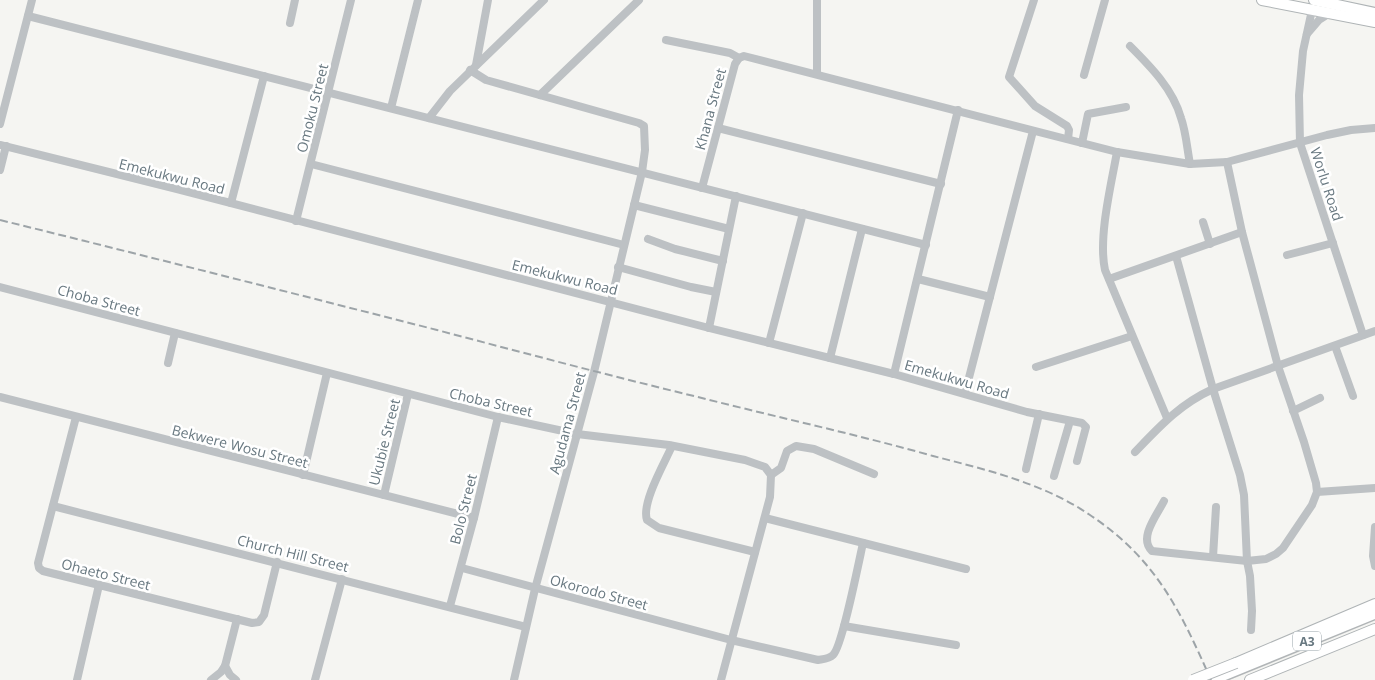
<svg xmlns="http://www.w3.org/2000/svg" width="1375" height="680" font-family="'Open Sans',sans-serif">
<rect width="100%" height="100%" fill="#f5f5f2"/>
<g fill="none" stroke-linecap="round" stroke-linejoin="round">
<defs>
<g id="major">
<path d="M1262,0L1375,22"/>
<path d="M1314,0L1375,13"/>
<path d="M1236,663L1375,604"/>
<path d="M1250,680L1375,629"/>
</g>
<path id="highway" d="M1211,680L1375,613"/>
</defs>
<!-- major casing -->
<use href="#major" stroke="#afb4b6" stroke-width="12"/>
<!-- highway casing -->
<use href="#highway" stroke="#b1b5b7" stroke-width="14"/>
<!-- minor -->
<g stroke="#bdc1c4" stroke-width="8">
<path d="M1034,0L1009,77L1035,106L1067,126L1069,130L1068,139"/>
<path d="M1312,10L1303,51L1299,95L1300,143L1363,335"/>
<path d="M28,16L926,245"/>
<path d="M290,23L295,0"/>
<path d="M1307,34L1319,20L1330,13"/>
<path d="M666,40L730,53L739,58"/>
<path d="M1130,46C1150,66 1173,89 1181,118C1186,132 1187,148 1190,164"/>
<path d="M476,65L488,0"/>
<path d="M470,70L486,80L639,123L644,126L645,150L642,172L594,372L535,589L514,680"/>
<path d="M817,73V0"/>
<path d="M1084,75L1105,0"/>
<path d="M540,95L639,0"/>
<path d="M391,108L418,0"/>
<path d="M429,118L450,91L544,0"/>
<path d="M0,124L32,0"/>
<path d="M718,128L941,184"/>
<path d="M1082,143L1088,114L1126,107"/>
<path d="M0,145L177,189L709,328L894,374L1027,412L1082,423L1086,427L1077,461"/>
<path d="M1117,152C1111,185 1098,238 1105,270L1167,418"/>
<path d="M311,164L624,245"/>
<path d="M0,170L6,146"/>
<path d="M702,188L735,64L739,58L744,56L1117,152L1190,164L1227,162L1327,135L1351,130L1375,128"/>
<path d="M231,203L264,76"/>
<path d="M634,205L729,229"/>
<path d="M296,221L351,0"/>
<path d="M1203,222L1210,244"/>
<path d="M648,239L675,249L723,261"/>
<path d="M1287,255L1333,243"/>
<path d="M1176,256L1213,389L1240,475L1244,495L1247,561L1250,576L1252,611L1251,630"/>
<path d="M618,267L691,287L716,292"/>
<path d="M918,279L990,297"/>
<path d="M1109,279L1242,232"/>
<path d="M0,287L498,417L577,434L669,445L745,460L765,467L771,475L770,497L721,680"/>
<path d="M709,328L736,196"/>
<path d="M769,343L803,213"/>
<path d="M1335,346L1353,396"/>
<path d="M830,358L862,229"/>
<path d="M168,363L175,333"/>
<path d="M1036,367L1132,336"/>
<path d="M894,374L958,110"/>
<path d="M965,393L1033,131"/>
<path d="M0,397L474,518"/>
<path d="M1293,411L1320,398"/>
<path d="M76,417L38,563L39,568L43,571L252,623L259,622L264,615L277,562"/>
<path d="M672,446C665,462 641,503 647,520L659,528L755,552"/>
<path d="M1135,452C1160,426 1180,404 1213,389L1375,331"/>
<path d="M1026,469L1039,414"/>
<path d="M303,475L327,373"/>
<path d="M771,475L781,468L787,451L796,446L814,449L874,474"/>
<path d="M1054,476L1070,421"/>
<path d="M1317,492L1375,488"/>
<path d="M384,495L408,394"/>
<path d="M1164,501C1157,515 1138,538 1152,551L1247,561L1266,559L1276,554L1283,548L1312,505L1317,492L1316,483L1304,442L1278,366L1242,232L1227,162"/>
<path d="M53,506L526,627"/>
<path d="M765,518L966,569"/>
<path d="M1375,527L1373,556L1375,566"/>
<path d="M1213,557L1216,507"/>
<path d="M462,568L731,640L818,660C824,659 829,659 833,655C842,647 859,561 863,543"/>
<path d="M450,606L474,518L498,417"/>
<path d="M844,626L956,645"/>
<path d="M225,666L230,675L236,680"/>
<path d="M77,680L99,585"/>
<path d="M211,680L221,672L225,666L237,619"/>
<path d="M315,680L342,579"/>
</g>
<!-- major -->
<use href="#major" stroke="#fff" stroke-width="10"/>
<!-- highway -->
<use href="#highway" stroke="#fff" stroke-width="11"/>
<!-- rail -->
<path stroke="#9da4a8" stroke-width="2" stroke-dasharray="8 4" stroke-linecap="butt" d="M0,220C146,256 292,293 437,330C524,353 611,376 698,397C776,417 855,434 933,456C987,470 1043,483 1090,515C1156,559 1180,610 1211,680"/>
<defs>
<path id="major-bridge" d="M1193,680L1236,663"/>
</defs>
<!-- major-bridge casing -->
<use href="#major-bridge" stroke="#afb4b6" stroke-width="12" stroke-linecap="butt"/>
<!-- major-bridge -->
<use href="#major-bridge" stroke="#fff" stroke-width="10"/>
</g>
<g text-anchor="middle" dominant-baseline="central" stroke-width="5" stroke-linejoin="round" paint-order="stroke">
<!-- shield labels -->
<rect fill="#fff" stroke="#95a0a6" stroke-width="1" x="1293" y="631.5" width="28" height="19" rx="4"/>
<g font-size="12" font-weight="bold" fill="#687880">
<text x="1307" y="641">A3</text>
</g>
<!-- street labels -->
<g font-size="14" fill="#687880" stroke="#fff">
<text transform="translate(312 108) rotate(-76)">Omoku Street</text>
<text transform="translate(710 109) rotate(-75)">Khana Street</text>
<text transform="translate(172 176) rotate(14)">Emekukwu Road</text>
<text transform="translate(1327 184) rotate(72)">Worlu Road</text>
<text transform="translate(565 277) rotate(14)">Emekukwu Road</text>
<text transform="translate(99 300) rotate(15)">Choba Street</text>
<text transform="translate(957 379) rotate(16)">Emekukwu Road</text>
<text transform="translate(491 402) rotate(13)">Choba Street</text>
<text transform="translate(567 423) rotate(-75)">Agudama Street</text>
<text transform="translate(384 442) rotate(-76)">Ukubie Street</text>
<text transform="translate(240 446) rotate(14)">Bekwere Wosu Street</text>
<text transform="translate(463 509) rotate(-76)">Bolo Street</text>
<text transform="translate(293 553) rotate(14)">Church Hill Street</text>
<text transform="translate(106 574) rotate(14)">Ohaeto Street</text>
<text transform="translate(599 592) rotate(15)">Okorodo Street</text>
</g>
</g>
</svg>
